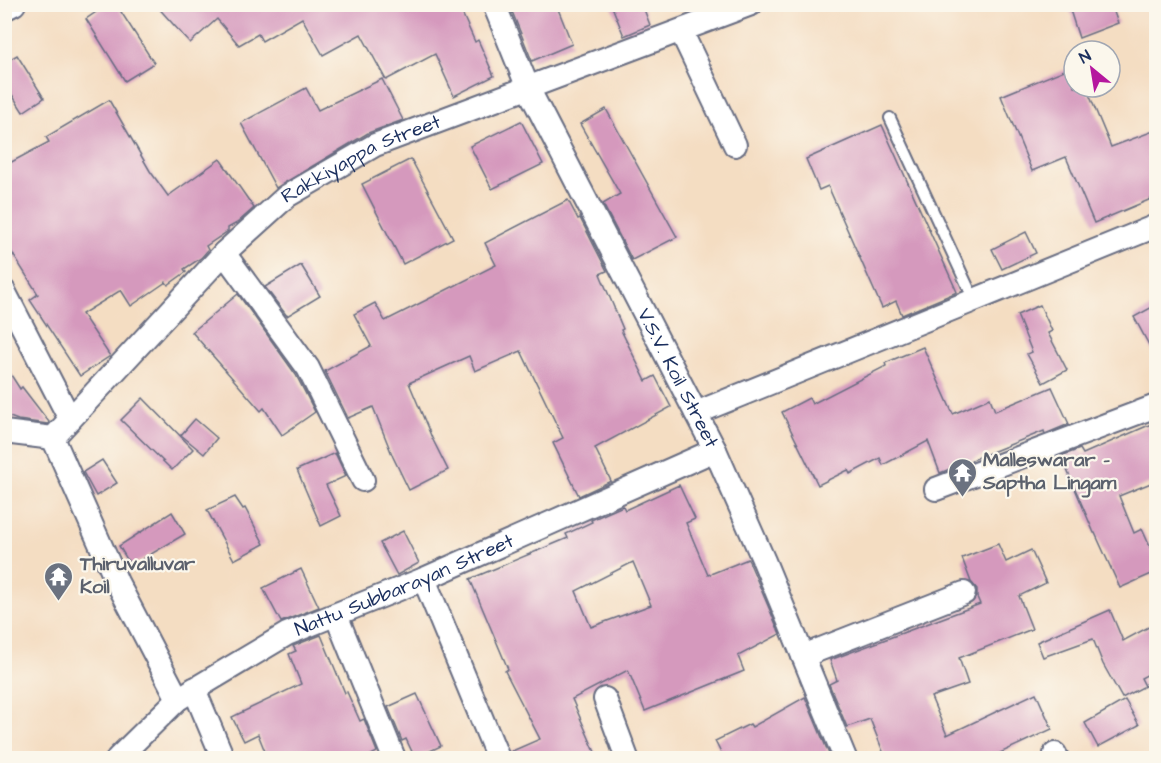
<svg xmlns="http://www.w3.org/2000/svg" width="1161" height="763" font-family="'Architects Daughter',sans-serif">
<rect width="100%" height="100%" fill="#fbf7ec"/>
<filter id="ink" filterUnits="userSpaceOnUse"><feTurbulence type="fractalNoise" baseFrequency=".0167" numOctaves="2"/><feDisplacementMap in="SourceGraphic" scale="12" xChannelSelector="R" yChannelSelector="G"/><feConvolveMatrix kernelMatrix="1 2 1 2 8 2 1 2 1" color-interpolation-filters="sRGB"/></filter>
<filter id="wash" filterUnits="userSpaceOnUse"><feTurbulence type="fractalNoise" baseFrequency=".008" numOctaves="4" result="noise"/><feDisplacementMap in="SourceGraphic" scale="24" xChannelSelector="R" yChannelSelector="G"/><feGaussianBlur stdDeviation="1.35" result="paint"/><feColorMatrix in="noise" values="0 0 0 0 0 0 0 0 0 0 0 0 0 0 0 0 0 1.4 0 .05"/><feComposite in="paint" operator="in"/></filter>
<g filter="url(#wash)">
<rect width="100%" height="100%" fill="#f4ddc2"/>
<g id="blocks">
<!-- building -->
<g fill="#d599bd" fill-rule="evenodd">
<path d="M108,4H116L154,63L125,81L86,19Z"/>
<path d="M155,4H458L475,42L478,40L494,76L454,96L435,54L386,80L361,34L323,55L302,18L262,41L258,34L239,45L217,19L190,43Z"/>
<path d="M509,4H556L572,44L532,61Z"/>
<path d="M611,4H642L650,25L624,36Z"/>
<path d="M1068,4H1111L1118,23L1079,38Z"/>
<path d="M17,55L44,98L23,112L4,82V63Z"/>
<path d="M1074,66V87H1086L1111,147L1156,130V197L1094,223L1066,157L1032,171L1001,96Z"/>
<path d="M382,79L403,120L368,133L276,188L241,123L306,88L318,110Z"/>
<path d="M109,100L150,171L168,196L220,159L254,208L237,223L228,228V231L206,246L208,250L201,258L184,269L186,272L168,285L166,282L131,306L121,290L82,314L110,356L80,376L30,300L38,294L4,240V166L49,142L46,137Z"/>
<path d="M606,109L677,237L632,260L603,204L620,194L580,124Z"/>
<path d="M521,121L543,164L492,189L470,146Z"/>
<path d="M882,125L957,292L902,315L896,301L882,308L828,186L819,190L806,159Z"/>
<path d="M411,159L453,238L403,264L362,184Z"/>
<path d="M568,200L578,219L580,218L607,271L600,274L623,329L621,330L646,381L655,376L671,407L595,448L611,481L579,496L553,443L563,438L521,351L475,371L469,356L409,383L432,438L448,470L409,490L393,457L373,407L348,418L325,371L371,346L354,314L375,303L385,321L496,265L485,243Z"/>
<path d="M1026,232L1036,253L1002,269L992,249Z"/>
<path d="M301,265L320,296L287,316L265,287Z"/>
<path d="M238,294L296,375L315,412L282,435L264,408L261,411L192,332Z"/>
<path d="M1040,305L1052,331L1048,333L1067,370L1043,383L1027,354L1032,352L1017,315Z"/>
<path d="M1156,305V358L1134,317Z"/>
<path d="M923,347L953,414L990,398L995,411L1052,387L1069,424L1045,434L1044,431L940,473L928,441L883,465L880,458L850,474L848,470L818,485L782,412L809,398L812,404L886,366L885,363Z"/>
<path d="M4,364L20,389L22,387L49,422L48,424L18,420L4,415Z"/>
<path d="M143,398L193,449L172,470L121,420Z"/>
<path d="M195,419L217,438L204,454L181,435Z"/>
<path d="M1156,422V481L1119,496L1134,533L1142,529L1156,560V572L1120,588L1095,533H1094L1061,456L1080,449L1083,454Z"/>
<path d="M335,453L346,476L326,485L341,516L321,526L297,470Z"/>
<path d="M102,460L117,483L96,496L83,472Z"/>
<path d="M679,485L695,519L686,523L708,575L748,559L780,634L738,656L744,671L645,711L628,670L572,699L598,759H511L510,752L540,739L505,671L508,669L470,579L568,538L566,534L592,522L591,520L623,506L625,510ZM633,562L651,605L591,627L576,591Z"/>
<path d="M235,497L243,509L245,508L264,544L234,560L207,510Z"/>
<path d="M172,512L185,534L131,566L119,546Z"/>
<path d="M403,531L419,563L397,575L380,543Z"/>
<path d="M998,544L1006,562L1031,550L1046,583L1019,596L1032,629L959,658L968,684L931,697L947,735L1036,693L1052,729L987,759H886L870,719L847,727L829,684L837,680L830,660L980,604L977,597V589L971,582L962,558Z"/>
<path d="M301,569L319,607L281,622L263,588Z"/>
<path d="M1110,610L1123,641L1156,623V670L1141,678L1145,686L1122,698L1103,664L1093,639L1043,657L1037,642Z"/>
<path d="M321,635L345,693L347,692L360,721L364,719L377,752L364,759H268L258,734L244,741L232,717L301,684L289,654L296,651L293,646Z"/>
<path d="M417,694L441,746L415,758L406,739L402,741L388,707Z"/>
<path d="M805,697L831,759H724L715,741L750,724L752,727Z"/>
<path d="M1125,700L1139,725L1098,747L1085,723Z"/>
</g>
</g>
</g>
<g filter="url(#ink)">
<use href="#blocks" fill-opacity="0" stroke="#676c81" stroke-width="1.5"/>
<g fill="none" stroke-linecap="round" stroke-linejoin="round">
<defs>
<path id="lane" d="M890,118L974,300"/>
<g id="street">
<path id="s1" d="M494,4L528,88L715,450L764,561L845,758"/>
<path d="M4,9L14,4"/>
<path d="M681,31L735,145"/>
<path d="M224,253L308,368L363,480"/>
<path d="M4,291L70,419"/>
<path d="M696,413L1156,226"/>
<path d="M4,432L53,438"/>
<path id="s2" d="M53,438L224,253L287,196L375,145L751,4"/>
<path d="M53,438L117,582L178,699"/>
<path d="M936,489L1156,406"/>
<path d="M424,579L498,758"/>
<path d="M336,615L394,758"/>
<path d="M803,656L964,593"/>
<path d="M194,689L223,758"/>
<path d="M605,699L627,758"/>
<path d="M1055,754L1057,758"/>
<path id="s3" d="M118,758L178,699L287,634L424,579L715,450"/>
</g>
</defs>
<!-- lane casing -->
<use href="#lane" stroke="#676c81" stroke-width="14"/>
<!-- street casing -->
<use href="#street" stroke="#676c81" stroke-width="26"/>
<!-- lane -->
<use href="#lane" stroke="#fff" stroke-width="10"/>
<!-- street -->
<use href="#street" stroke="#fff" stroke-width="22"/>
</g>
</g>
<!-- icons -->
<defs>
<symbol id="temple-pin" viewBox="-11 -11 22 30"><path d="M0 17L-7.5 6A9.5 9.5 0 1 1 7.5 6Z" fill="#6b7280" stroke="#fbf7ec"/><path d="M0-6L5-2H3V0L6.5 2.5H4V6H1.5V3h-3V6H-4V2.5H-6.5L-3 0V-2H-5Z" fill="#fff"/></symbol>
</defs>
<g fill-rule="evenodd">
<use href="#temple-pin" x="946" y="456" width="33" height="45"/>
<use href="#temple-pin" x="42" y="560" width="33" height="45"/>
</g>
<g text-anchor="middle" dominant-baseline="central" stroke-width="4.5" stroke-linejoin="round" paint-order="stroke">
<!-- street labels -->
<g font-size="20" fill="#1b2f5e" stroke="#fbf7ec">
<text stroke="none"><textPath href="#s2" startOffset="420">Rakkiyappa Street</textPath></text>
<text stroke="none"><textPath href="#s1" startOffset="417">V.S.V. Koil Street</textPath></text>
<text stroke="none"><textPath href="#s3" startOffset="338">Nattu Subbarayan Street</textPath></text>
</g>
<!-- worship labels -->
<g font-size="20" font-weight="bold" fill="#5b616d" stroke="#fbf7ec" text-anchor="start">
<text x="983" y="460">Malleswarar -<tspan x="983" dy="23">Saptha Lingam</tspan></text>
<text x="80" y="564">Thiruvalluvar<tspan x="80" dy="23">Koil</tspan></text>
</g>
</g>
<!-- margin -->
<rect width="1161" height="763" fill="none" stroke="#fbf7ec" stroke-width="24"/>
<!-- north arrow -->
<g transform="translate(1092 69) rotate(330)"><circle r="28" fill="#fbf7ec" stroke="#a1a7b3" stroke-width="1.5"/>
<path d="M0-4.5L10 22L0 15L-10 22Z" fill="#b5179e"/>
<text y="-9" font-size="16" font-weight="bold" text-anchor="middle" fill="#1b2f5e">N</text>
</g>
</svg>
